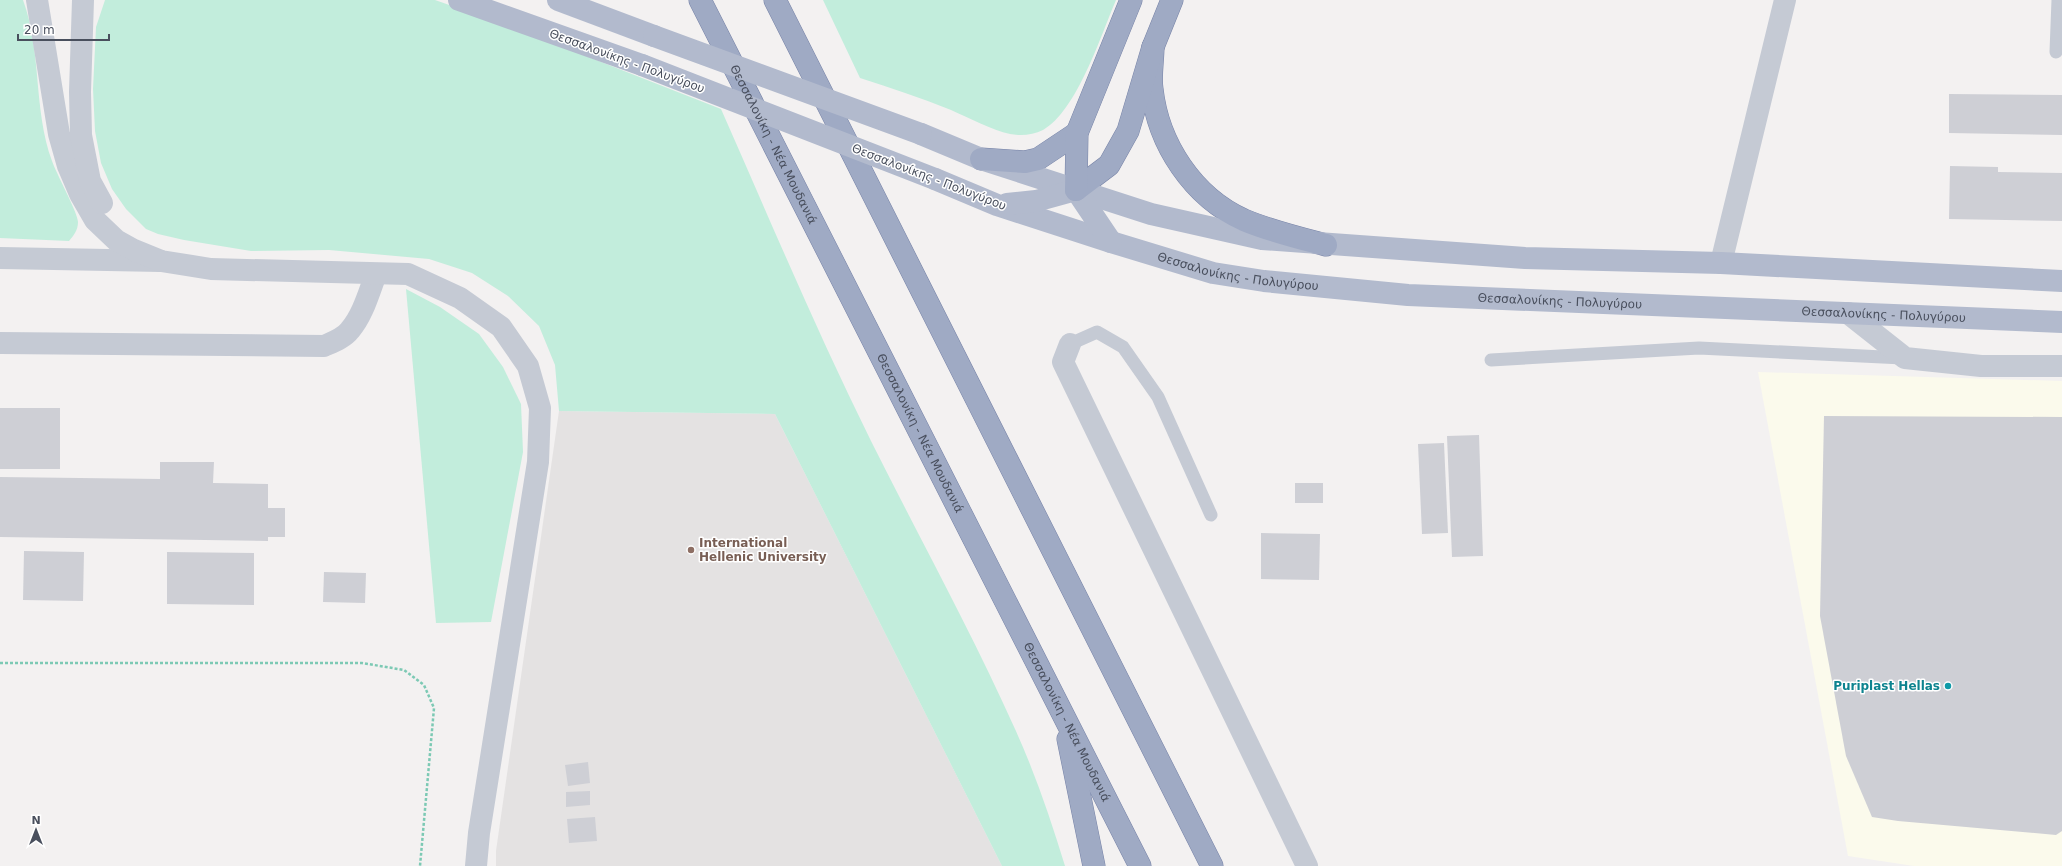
<svg xmlns="http://www.w3.org/2000/svg" width="2062" height="866" font-family="'DejaVu Sans',sans-serif">
<rect width="100%" height="100%" fill="#f3f1f1"/>
<!-- commercial -->
<path fill="#fbfaec" d="M1758,372L2062,381V866H1914L1848,856Z"/>
<!-- education -->
<path fill="#e4e2e2" d="M559,411L775,414L1002,866H496V851Z"/>
<!-- green -->
<g fill="#c2eddc">
<path d="M0,0H23C42,51 33,109 52,161C56,173 78,213 78,222C78,230 74,235 69,241L0,238Z"/>
<path d="M105,0H435L512,27L721,109C770,220 817,332 871,441C919,537 971,631 1015,729C1035,773 1051,820 1065,866H1002L775,414L559,411L555,365L539,326L508,296L472,273L429,259L329,250L251,251L184,240L158,234L146,229L126,209L112,189L101,163L95,131L93,89L96,27Z"/>
<path d="M823,0H1116C1101,35 1077,111 1043,130C1033,135 1021,136 1010,134C992,130 969,118 951,110C921,98 891,88 860,78Z"/>
<path d="M406,289L440,307L479,334L503,367L521,404L523,452L491,622L436,623Z"/>
</g>
<!-- building -->
<g fill="#cecfd5">
<path d="M1949,94L2062,95V135L1949,133Z"/>
<path d="M1950,166L1998,167V172L2062,173V221L1949,219Z"/>
<rect x="0" y="408" width="60" height="61"/>
<path d="M1824,416L2062,417V831L2056,835L1898,821L1872,817L1846,756L1820,616Z"/>
<path d="M1479,435L1483,556L1452,557L1447,436Z"/>
<path d="M1444,443L1448,533L1422,534L1418,444Z"/>
<path d="M160,462H214L213,483L268,484V508H285V537H268V541L0,537V477L160,479Z"/>
<rect x="1295" y="483" width="28" height="20"/>
<path d="M1261,533L1320,534L1319,580L1261,579Z"/>
<path d="M24,551L84,552L83,601L23,600Z"/>
<path d="M167,552L254,553V605L167,604Z"/>
<path d="M324,572L366,573L365,603L323,602Z"/>
<path d="M588,762L590,783L568,786L565,765Z"/>
<path d="M590,791V805L566,807V792Z"/>
<path d="M595,817L597,841L569,843L567,819Z"/>
</g>
<g fill="none" stroke-linecap="round" stroke-linejoin="round">
<defs>
<g id="trunk">
<path id="s2" d="M700,0L1140,866"/>
<path d="M775,0L1212,866"/>
<path d="M1153,47C1153,60 1150,76 1152,89C1158,144 1193,197 1244,220C1270,231 1299,238 1326,245"/>
<path d="M981,159L1025,162L1038,159L1077,133"/>
<path d="M1076,190L1109,165L1128,131L1153,47L1172,0"/>
<path d="M1076,190L1077,133L1131,0"/>
<path d="M1068,739L1094,866"/>
</g>
</defs>
<!-- trunk casing -->
<use href="#trunk" stroke="#7783a7" stroke-width="23"/>
<!-- path -->
<path stroke="#7cc9b4" stroke-width="2.5" stroke-dasharray="3 2" stroke-linecap="butt" d="M0,663H362L404,670L424,685L434,708L420,866"/>
<!-- service -->
<g stroke="#c5cad4" stroke-width="13">
<path d="M2056,52L2058,0"/>
<path d="M1070,344L1097,332L1123,347L1158,397L1211,515"/>
<path d="M1491,360L1699,348L1903,358"/>
</g>
<!-- minor -->
<g stroke="#c5cad4" stroke-width="22">
<path d="M0,258L161,261"/>
<path d="M1721,263L1785,0"/>
<path d="M1848,313L1905,358L1981,366H2062"/>
<path d="M0,343L324,346C333,342 344,338 350,330C363,315 369,292 376,274"/>
<path d="M1070,344L1063,362L1307,866"/>
</g>
<!-- tertiary -->
<g stroke="#c5cad4" stroke-width="22">
<path d="M37,0L59,134L68,166L80,194L95,220L116,240L134,250L161,261L211,269L408,274L460,298L501,327L528,366L540,408L538,462L479,833L476,866"/>
<path d="M83,0L80,92L81,135L90,181L102,203"/>
</g>
<!-- primary -->
<g stroke="#b2bacd" stroke-width="22">
<path d="M459,0L642,65"/>
<path d="M558,0L654,36"/>
<path d="M921,134L981,159L1151,214L1262,239L1525,258L1721,263L2062,281"/>
<path id="s1" d="M935,179L997,205L1111,242L1213,273L1264,281L1408,295L2062,322"/>
<path d="M1076,190L1111,242"/>
<path d="M1007,204L1036,201L1076,190"/>
</g>
<!-- trunk -->
<use href="#trunk" stroke="#9faac4" stroke-width="22"/>
<!-- primary-bridge -->
<g stroke="#b2bacd" stroke-width="22">
<path d="M654,36L921,134"/>
<path d="M642,65L935,179"/>
</g>
</g>
<!-- markers -->
<circle fill="#8d6e63" stroke="#fff" stroke-width="1.5" cx="691" cy="550" r="4"/>
<circle fill="#0f9aa8" stroke="#fff" stroke-width="1.5" cx="1948" cy="686" r="4"/>
<g text-anchor="middle" dominant-baseline="central" stroke-width="3" stroke-linejoin="round" paint-order="stroke">
<!-- street labels -->
<g font-size="12" fill="#494f5d" stroke="#fff">
<text transform="translate(627 61) rotate(20)">Θεσσαλονίκης - Πολυγύρου</text>
<text stroke="none"><textPath href="#s2" startOffset="162">Θεσσαλονίκη - Νέα Μουδανιά</textPath></text>
<text transform="translate(929 177) rotate(21)">Θεσσαλονίκης - Πολυγύρου</text>
<text stroke="none"><textPath href="#s1" startOffset="318">Θεσσαλονίκης - Πολυγύρου</textPath></text>
<text stroke="none"><textPath href="#s1" startOffset="642">Θεσσαλονίκης - Πολυγύρου</textPath></text>
<text stroke="none"><textPath href="#s1" startOffset="966">Θεσσαλονίκης - Πολυγύρου</textPath></text>
<text stroke="none"><textPath href="#s2" startOffset="486">Θεσσαλονίκη - Νέα Μουδανιά</textPath></text>
<text stroke="none"><textPath href="#s2" startOffset="810">Θεσσαλονίκη - Νέα Μουδανιά</textPath></text>
</g>
<!-- education labels -->
<g font-size="12" font-weight="bold" fill="#785e54" stroke="#fff" text-anchor="start">
<text x="699" y="543">International<tspan x="699" dy="14">Hellenic University</tspan></text>
</g>
<!-- culture labels -->
<g font-size="12" font-weight="bold" fill="#0d838f" stroke="#fff" text-anchor="end">
<text x="1940" y="686">Puriplast Hellas</text>
</g>
</g>
<!-- north arrow -->
<g transform="translate(36 830)" stroke="#ffffff" stroke-width="3" paint-order="stroke">
<path d="M0-3L7 15L0 10L-7 15Z" fill="#494f5d"/>
<text y="-6" font-size="11" font-weight="bold" text-anchor="middle" fill="#494f5d">N</text>
</g>
<!-- scale -->
<path d="M18 34v6h91v-6" fill="none" stroke="#494f5d" stroke-width="2"/>
<text x="24" y="34" font-size="12" fill="#494f5d" stroke="#ffffff" stroke-width="3" paint-order="stroke">20 m</text>
</svg>
